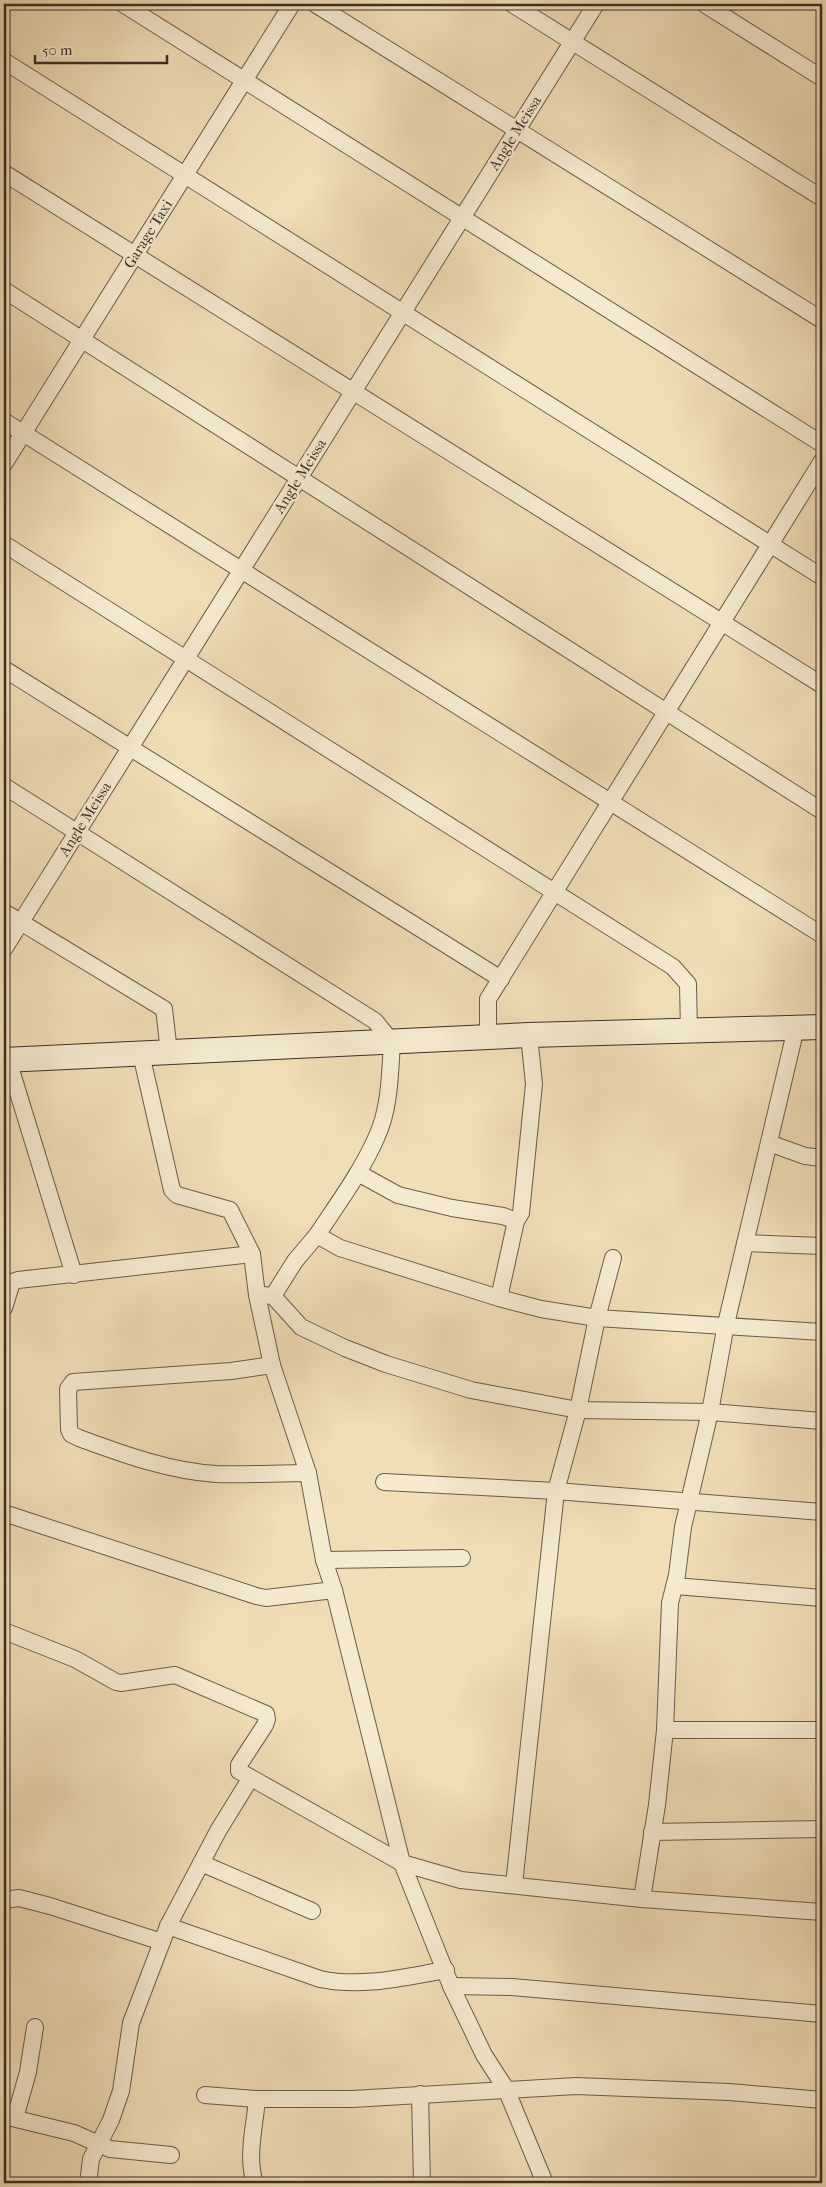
<svg xmlns="http://www.w3.org/2000/svg" width="826" height="2187" font-family="'IM FELL French Canon',serif">
<rect width="100%" height="100%" fill="#f0deb7"/>
<filter id="stains"><feTurbulence type="fractalNoise" baseFrequency=".004" numOctaves="4"/><feColorMatrix values="0 0 0 0 .2 0 0 0 0 .09 0 0 0 0 .02 0 0 0 .5 -.17"/></filter>
<radialGradient id="worn" r=".72"><stop offset=".6" stop-color="#630" stop-opacity="0"/><stop offset="1" stop-color="#630" stop-opacity=".3"/></radialGradient>
<g fill="none" stroke-linecap="round" stroke-linejoin="round">
<defs>
<g id="street">
<path d="M123,4L822,444"/>
<path d="M315,4L822,320"/>
<path d="M512,4L822,198"/>
<path d="M704,4L822,78"/>
<path d="M4,61L822,577"/>
<path d="M4,173L822,685"/>
<path d="M4,290L822,811"/>
<path d="M4,421L822,935"/>
<path d="M4,464L292,4"/>
<path d="M4,544L673,967L688,984L689,1031"/>
<path d="M4,669L501,979"/>
<path d="M4,786L375,1021L392,1042C390,1072 390,1108 377,1136C362,1171 338,1203 317,1235"/>
<path d="M4,912L164,1009L169,1052"/>
<path d="M4,949L596,4"/>
<path d="M488,1037V999L822,461"/>
<path d="M141,1054L172,1190L177,1195L230,1210L252,1254L257,1295L272,1365L308,1473L324,1560L334,1590L402,1863L451,1986L484,2055L506,2089L545,2183"/>
<path d="M8,1060L74,1275"/>
<path d="M769,1143L805,1156L822,1158"/>
<path d="M358,1173L398,1195L452,1208L503,1216L516,1221L499,1298"/>
<path d="M516,1221L521,1213L534,1084L529,1035"/>
<path d="M745,1243L822,1246"/>
<path d="M262,1295L273,1296L301,1327L345,1348L386,1364L471,1390L578,1410L710,1412L822,1421"/>
<path d="M273,1296L295,1261L317,1235L340,1248L499,1298L541,1309L597,1318L822,1332"/>
<path d="M4,1308L12,1282L18,1280L252,1254"/>
<path d="M272,1365L231,1371L73,1382L68,1389L69,1429L71,1434L79,1438C123,1454 168,1471 216,1474C247,1475 278,1473 308,1473"/>
<path d="M384,1482L556,1491L822,1512"/>
<path d="M4,1513L256,1596L266,1598L334,1590"/>
<path d="M324,1560L462,1558"/>
<path d="M675,1586L822,1598"/>
<path d="M4,1631L75,1659L116,1682L121,1683L175,1675L266,1714L267,1719L265,1725L239,1765V1771L402,1863L461,1880L642,1899L822,1912"/>
<path d="M665,1730H822"/>
<path d="M652,1832L822,1829"/>
<path d="M201,1863L312,1911"/>
<path d="M514,1885L556,1491L578,1410L597,1318L613,1258"/>
<path d="M642,1899L657,1805L665,1730L670,1603L677,1575L683,1527L710,1412L726,1324L796,1028"/>
<path d="M4,1900L19,1898L50,1906L162,1942"/>
<path d="M168,1926L320,1979C363,1988 404,1977 446,1970"/>
<path d="M451,1986L512,1987L822,2014"/>
<path d="M420,2094L422,2183"/>
<path d="M205,2095L257,2099H352L576,2086L729,2092L822,2100"/>
<path d="M4,2116L74,2133L110,2149L171,2155"/>
<path d="M15,2118L28,2072L35,2027"/>
<path d="M88,2183L91,2159L111,2120L121,2091L131,2023L168,1926L218,1831L250,1779"/>
<path d="M255,2183C246,2158 255,2125 257,2099"/>
</g>
<path id="secondary" d="M4,1060L529,1035L822,1027"/>
</defs>
<!-- street casing -->
<use href="#street" stroke="#685c4b" stroke-width="18"/>
<!-- secondary casing -->
<use href="#secondary" stroke="#3b3027" stroke-width="26"/>
<!-- street -->
<use href="#street" stroke="#f5ead0" stroke-width="16"/>
<!-- secondary -->
<use href="#secondary" stroke="#f5ead0" stroke-width="24"/>
</g>
<g text-anchor="middle" dominant-baseline="central" stroke-width="5" stroke-linejoin="round" paint-order="stroke">
<!-- street labels -->
<g font-size="15" fill="#3b3027" stroke="#f5ead0">
<text transform="translate(515 133) rotate(-58)">Angle Meissa</text>
<text transform="translate(148 234) rotate(-58)">Garage Taxi</text>
<text transform="translate(300 476) rotate(-58)">Angle Meissa</text>
<text transform="translate(85 819) rotate(-58)">Angle Meissa</text>
</g>
</g>
<!-- margin -->
<rect width="826" height="2187" fill="none" stroke="#f0deb7" stroke-width="20"/>
<rect x="5" y="5" width="816" height="2177" fill="none" stroke="#3b3027" stroke-width="2.5"/>
<rect x="10" y="10" width="806" height="2167" fill="none" stroke="#3b3027"/>
<!-- scale -->
<path d="M35 55v8h132v-8" fill="none" stroke="#3b3027" stroke-width="2.5"/>
<text x="42" y="55" font-size="15" fill="#3b3027" stroke="#f5ead0" stroke-width="4" paint-order="stroke">50 m</text>
<rect width="100%" height="100%" filter="url(#stains)"/>
<rect width="100%" height="100%" fill="url(#worn)"/>
</svg>
